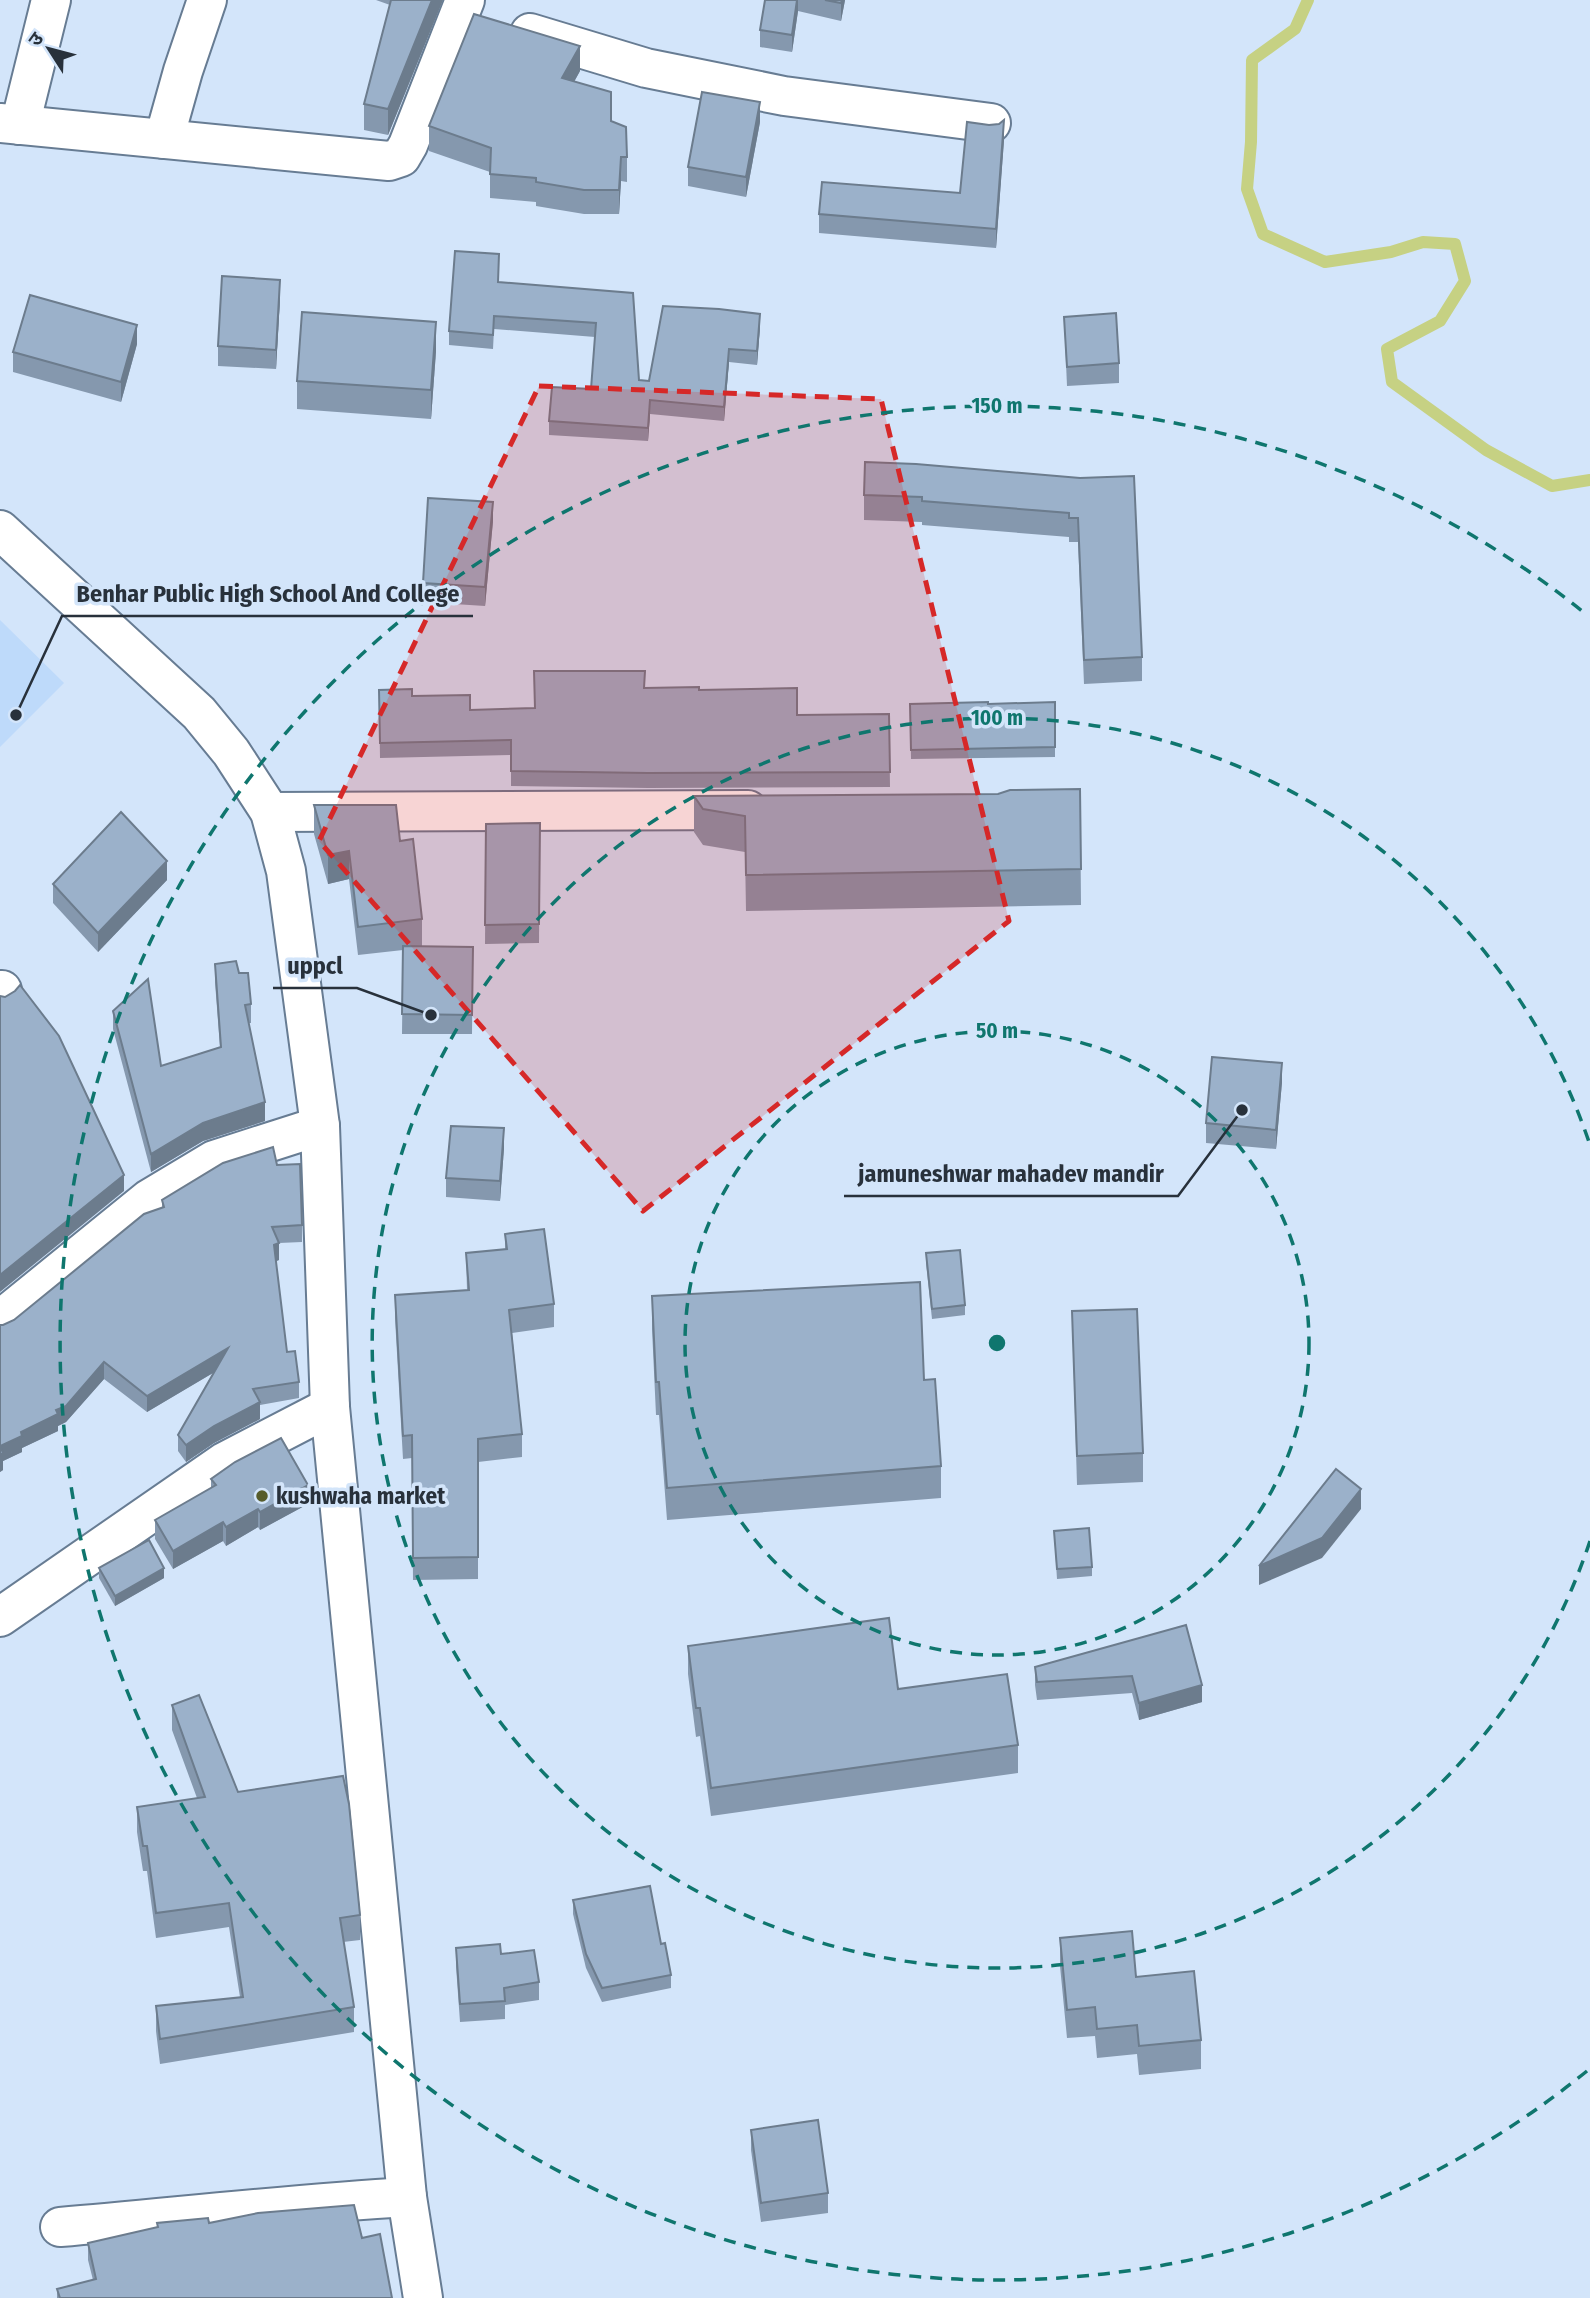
<svg xmlns="http://www.w3.org/2000/svg" width="1590" height="2298" font-family="'Fira Sans Condensed','Noto Sans Devanagari',sans-serif">
<rect width="100%" height="100%" fill="#d3e5fa"/>
<!-- built -->
<path fill="#bedafa" d="M0,620L64,683L0,747Z"/>
<g fill="none" stroke-linecap="round" stroke-linejoin="round">
<!-- stream -->
<path stroke="#c6d183" stroke-width="12" d="M1308,0L1295,29L1252,60L1251,142L1247,189L1263,234L1325,262L1391,252L1423,242L1455,244L1465,281L1440,321L1387,349L1392,382L1486,450L1552,486L1590,480"/>
<defs>
<g id="minor">
<path d="M530,33L646,68L784,96L991,123"/>
<path d="M0,123L389,161L401,157L408,145L465,0"/>
<path d="M20,125L51,0"/>
<path d="M164,139L183,71L207,0"/>
<path d="M0,530L199,713L231,752L270,812L286,871L320,1126L330,1407L407,2197L423,2298"/>
<path d="M270,812L748,810"/>
<path d="M0,992L2,990"/>
<path d="M0,1320L149,1199L214,1160L320,1126"/>
<path d="M0,1617L224,1462L330,1407"/>
<path d="M60,2227C176,2217 291,2204 407,2197"/>
</g>
</defs>
<!-- minor casing -->
<use href="#minor" stroke="#677c93" stroke-width="42"/>
<!-- minor -->
<use href="#minor" stroke="#fff" stroke-width="38"/>
</g>
<!-- wall -->
<g fill="#8598ae">
<path d="M376,0H443L388,135L364,130V104L390,5Z"/>
<path d="M765,0H845L841,21L798,11L792,52L760,47V30Z"/>
<path d="M580,71L574,82L611,122L627,157V182L621,181L619,214H584L536,206V202L490,198V172L429,151V126Z"/>
<path d="M760,122L746,197L688,186V167Z"/>
<path d="M999,124L1004,140L996,248L819,233V214L960,193L989,125Z"/>
<path d="M499,267V282L633,293L639,380L649,381L760,327L757,365L729,362L724,421L650,414L648,441L549,435V421L591,389L595,337L494,329L493,349L449,345V331Z"/>
<path d="M280,299L276,369L218,366V346Z"/>
<path d="M1064,317L1119,363V383L1067,386Z"/>
<path d="M137,344L121,402L13,372V352Z"/>
<path d="M436,351L431,419L297,409V381Z"/>
<path d="M1080,478L1142,657V681L1084,684L1078,542H1069V537L922,525V522L864,520V495Z"/>
<path d="M493,521L485,606L423,602V583Z"/>
<path d="M645,688L699,690L797,715L889,714L890,787L648,788L511,786V755L380,758L379,690L470,710L535,708Z"/>
<path d="M1055,702V757L911,759L910,704H988Z"/>
<path d="M1080,789L1081,905L746,911L745,852L703,845L694,832V796L998,794Z"/>
<path d="M314,805L400,841L422,919V947H473L472,1034H402L403,950L358,955L349,879L328,884L314,834Z"/>
<path d="M540,823L539,943L485,944L486,824Z"/>
<path d="M167,880L98,952L53,903V884Z"/>
<path d="M215,964L239,973L251,1004V1023H249L265,1121L203,1141L151,1172L113,1029V1011L161,1066L220,1047L215,982Z"/>
<path d="M1282,1082L1276,1149L1206,1143V1123Z"/>
<path d="M504,1148L500,1201L446,1197V1178Z"/>
<path d="M277,1165L302,1225V1242L279,1243V1260L276,1261L287,1352L299,1382V1398L260,1405V1419L214,1443L186,1462L178,1451V1435L213,1373L147,1412L104,1379L66,1422L58,1426V1431L22,1448V1452L3,1461V1470L0,1472V1325H3L14,1320L162,1208V1200Z"/>
<path d="M505,1234L554,1304V1327L512,1333L522,1434V1457L478,1462V1579L413,1580L412,1458L403,1459L395,1318V1295L467,1290L466,1253L505,1249Z"/>
<path d="M926,1253L965,1305V1315L932,1319L926,1263Z"/>
<path d="M652,1296L924,1380L941,1466V1498L667,1520L659,1415H656L652,1329Z"/>
<path d="M1072,1311L1143,1453V1482L1077,1485Z"/>
<path d="M211,1479L308,1504L260,1530L258,1527L226,1546L223,1541L173,1569L155,1539V1520L211,1488Z"/>
<path d="M1054,1531L1092,1567V1576L1057,1579Z"/>
<path d="M99,1568L164,1578L115,1606L99,1578Z"/>
<path d="M1186,1625L1202,1702L1139,1720L1132,1693L1037,1700L1035,1685V1667Z"/>
<path d="M688,1646L898,1689L1018,1745V1773L711,1816L700,1736L696,1737L688,1674Z"/>
<path d="M172,1705L238,1792L360,1915V1940L343,1942L354,2007V2032L160,2064L156,2031V2006L240,1997L229,1927L156,1938L147,1871H143L137,1832V1807L197,1798L172,1730Z"/>
<path d="M573,1900L671,1975V1988L602,2002L586,1968L573,1914Z"/>
<path d="M1060,1938L1136,1977L1201,2040V2069L1139,2075L1137,2054L1097,2058L1095,2036L1067,2038L1060,1966Z"/>
<path d="M456,1948L501,1954L539,1982V2000L505,2005V2019L460,2022L456,1966Z"/>
<path d="M751,2130L828,2193V2213L761,2222L751,2150Z"/>
<path d="M157,2223H209L362,2238L392,2298H57V2289L93,2280L88,2260V2243L157,2227Z"/>
</g>
<!-- shaded-wall -->
<g fill="#6c7c8d">
<path d="M432,0H443L388,135V109Z"/>
<path d="M797,0H798V11L792,52V35Z"/>
<path d="M842,0H845L841,21V3Z"/>
<path d="M580,46V71L562,103V78Z"/>
<path d="M760,102V122L746,197V177Z"/>
<path d="M1004,120V140L996,248V229Z"/>
<path d="M621,157V181L619,214V190Z"/>
<path d="M280,280V299L276,369V350Z"/>
<path d="M760,314V327L757,365V351Z"/>
<path d="M436,322V351L431,419V390Z"/>
<path d="M137,325V344L121,402V382Z"/>
<path d="M729,349V362L724,421V407Z"/>
<path d="M650,400V414L648,441V428Z"/>
<path d="M493,502V521L485,606V587Z"/>
<path d="M349,851V879L328,884V855Z"/>
<path d="M167,861V880L98,952V933Z"/>
<path d="M1282,1063V1082L1276,1149V1130Z"/>
<path d="M265,1102V1121L203,1141L151,1172V1154L203,1123Z"/>
<path d="M504,1128V1148L500,1201V1181Z"/>
<path d="M124,1175V1191L0,1292V1275Z"/>
<path d="M279,1243V1260L274,1262V1245Z"/>
<path d="M228,1348V1364L147,1412V1396Z"/>
<path d="M104,1362V1379L66,1422L58,1426V1431L22,1448V1452L3,1461V1470L0,1472V1446L21,1432L56,1410Z"/>
<path d="M260,1402V1419L214,1443L186,1462V1445L214,1426Z"/>
<path d="M308,1485V1504L260,1530V1512Z"/>
<path d="M1361,1489V1509L1322,1558L1259,1585V1566Z"/>
<path d="M258,1509V1527L226,1546V1527Z"/>
<path d="M223,1522V1541L173,1569V1551Z"/>
<path d="M164,1568V1578L115,1606V1596Z"/>
<path d="M1202,1685V1702L1139,1720V1703Z"/>
</g>
<!-- building -->
<g fill="#9bb1ca" stroke="#6c7c8d" stroke-width="2">
<path d="M391,0H432L388,109L364,104Z"/>
<path d="M765,0H797L792,35L760,30Z"/>
<path d="M825,0H842L841,3Z"/>
<path d="M474,14L580,46L562,78L611,92V121L626,127L627,157H621L619,190H584L536,182V178L490,174L491,148L429,126Z"/>
<path d="M702,92L760,102L746,177L688,167Z"/>
<path d="M1004,120L996,229L819,214L822,182L960,193L967,122L989,125L999,124Z"/>
<path d="M455,251L499,254L498,282L633,293L639,380L649,381L663,306L719,309L760,314L757,351L729,349L724,407L650,400L648,428L549,421L552,387L591,389L596,323L494,316L493,335L449,331Z"/>
<path d="M222,276L280,280L276,350L218,346Z"/>
<path d="M30,295L137,325L121,382L13,352Z"/>
<path d="M302,312L436,322L431,390L297,381Z"/>
<path d="M1116,313L1119,363L1067,367L1064,317Z"/>
<path d="M865,462L916,464L1080,478L1134,476L1142,657L1084,660L1078,518H1069V513L922,501V497L864,495Z"/>
<path d="M428,498L493,502L485,587L423,583Z"/>
<path d="M534,671H645L644,688L699,687V690L797,688V715L889,714L890,772L648,773L511,771V740L380,743L379,690L412,689V696L470,695V710L535,708Z"/>
<path d="M988,702V704L1055,702V747L911,750L910,704Z"/>
<path d="M1080,789L1081,869L746,875L745,816L703,809L694,796L998,794L1010,790Z"/>
<path d="M314,805H396L400,841L413,839L422,919L358,927L349,851L328,855Z"/>
<path d="M121,812L167,861L98,933L53,884Z"/>
<path d="M540,823L539,924L485,925L486,824Z"/>
<path d="M403,946L473,947L472,1015L402,1014Z"/>
<path d="M236,961L239,973H248L251,1004L245,1005L265,1102L203,1123L151,1154L113,1011L148,979L161,1066L221,1047L215,964Z"/>
<path d="M20,985L59,1036L124,1175L0,1275V996L5,997L15,991Z"/>
<path d="M1212,1057L1282,1063L1276,1130L1206,1123Z"/>
<path d="M451,1126L504,1128L500,1181L446,1178Z"/>
<path d="M273,1147L277,1165L300,1164L302,1225L272,1227L279,1243L274,1245L287,1352L295,1351L299,1382L253,1389L260,1402L214,1426L186,1445L178,1435L228,1348L147,1396L104,1362L66,1406L56,1410L58,1414L21,1432L22,1436L0,1446L3,1453L0,1455V1325H3L14,1320L144,1214L164,1207L162,1200L223,1163Z"/>
<path d="M544,1229L554,1304L509,1310L522,1434L478,1439V1557L413,1558L412,1435L403,1436L395,1295L469,1290L466,1253L507,1249L505,1234Z"/>
<path d="M960,1250L965,1305L932,1309L926,1253Z"/>
<path d="M920,1282L924,1380L935,1379L941,1466L667,1488L659,1382H656L652,1296Z"/>
<path d="M1137,1309L1143,1453L1077,1456L1072,1311Z"/>
<path d="M281,1438L308,1485L260,1512L258,1509L226,1527L223,1522L173,1551L155,1520L216,1485L211,1479L235,1462Z"/>
<path d="M1336,1469L1361,1489L1322,1538L1259,1566Z"/>
<path d="M1089,1528L1092,1567L1057,1569L1054,1531Z"/>
<path d="M149,1540L164,1568L115,1596L99,1568Z"/>
<path d="M889,1618L898,1689L1007,1674L1018,1745L711,1788L700,1708H696L688,1646Z"/>
<path d="M1186,1625L1202,1685L1139,1703L1132,1676L1037,1682L1035,1667Z"/>
<path d="M199,1695L238,1792L343,1776L349,1804L360,1915L340,1918L354,2007L160,2039L156,2006L243,1997L229,1903L156,1913L147,1846H143L137,1807L205,1797L172,1705Z"/>
<path d="M650,1886L661,1944L665,1943L671,1975L602,1988L586,1954L573,1900Z"/>
<path d="M1132,1931L1136,1977L1194,1971L1201,2040L1139,2046L1137,2025L1097,2029L1095,2007L1067,2010L1060,1938Z"/>
<path d="M500,1944L501,1954L534,1950L539,1982L504,1988L505,2001L460,2004L456,1948Z"/>
<path d="M818,2120L828,2193L761,2203L751,2130Z"/>
<path d="M354,2205L362,2238L380,2234L392,2298H60L57,2289L96,2279L88,2243L158,2227L157,2223L208,2218L209,2223L258,2213Z"/>
</g>
<!-- marked area -->
<path fill="#d62828" fill-opacity="0.2" stroke="#d62828" stroke-width="5" stroke-dasharray="14 9" stroke-linejoin="round" d="M539,386L881,399L1009,921L643,1211L319,841Z"/>
<!-- distance rings -->
<g fill="none" stroke="#0f766e" stroke-width="3.5" stroke-dasharray="12 9">
<circle cx="997" cy="1343" r="312"/>
<path d="M1590 1541A625 625 0 1 1 1590 1145"/>
<path d="M1587 2071A937 937 0 1 1 1587 615"/>
</g>
<!-- markers -->
<circle fill="#565c2b" stroke="#d3e5fa" stroke-width="2.5" cx="262" cy="1496" r="7"/>
<g text-anchor="middle" dominant-baseline="central" stroke-width="7" stroke-linejoin="round" paint-order="stroke">
<!-- poi labels -->
<g font-size="23" font-weight="bold" fill="#28313b" stroke="#d3e5fa" text-anchor="start">
<text x="276" y="1496">kushwaha market</text>
</g>
</g>
<circle cx="997" cy="1343" r="10" fill="#0f766e" stroke="#d3e5fa" stroke-width="3.5"/>
<g font-size="21" text-anchor="middle" font-weight="bold" fill="#0f766e" stroke="#d3e5fa" stroke-width="7" stroke-linejoin="round" paint-order="stroke">
<text x="997" y="413">150 m</text>
<text x="997" y="725">100 m</text>
<text x="997" y="1038">50 m</text>
</g>
<!-- callouts -->
<path fill="none" stroke="#28313b" stroke-width="2.5" d="M16 715L62 616H473M431 1015L357 988H273M1242 1110L1178 1196H844"/>
<g fill="#28313b" stroke="#d3e5fa" stroke-width="2.5">
<circle cx="16" cy="715" r="7"/>
<circle cx="431" cy="1015" r="7"/>
<circle cx="1242" cy="1110" r="7"/>
</g>
<g font-size="24" text-anchor="middle" font-weight="bold" fill="#28313b" stroke="#d3e5fa" stroke-width="7" stroke-linejoin="round" paint-order="stroke">
<text x="268" y="602">Benhar Public High School And College</text>
<text x="315" y="974">uppcl</text>
<text x="1011" y="1182">jamuneshwar mahadev mandir</text>
</g>
<!-- north arrow -->
<g transform="translate(49 49) rotate(306)" stroke="#d3e5fa" stroke-width="5" paint-order="stroke">
<path d="M0-5L12 26L0 18L-12 26Z" fill="#28313b"/>
<text y="-10" font-size="19" font-weight="bold" text-anchor="middle" fill="#28313b">उ</text>
</g>
</svg>
